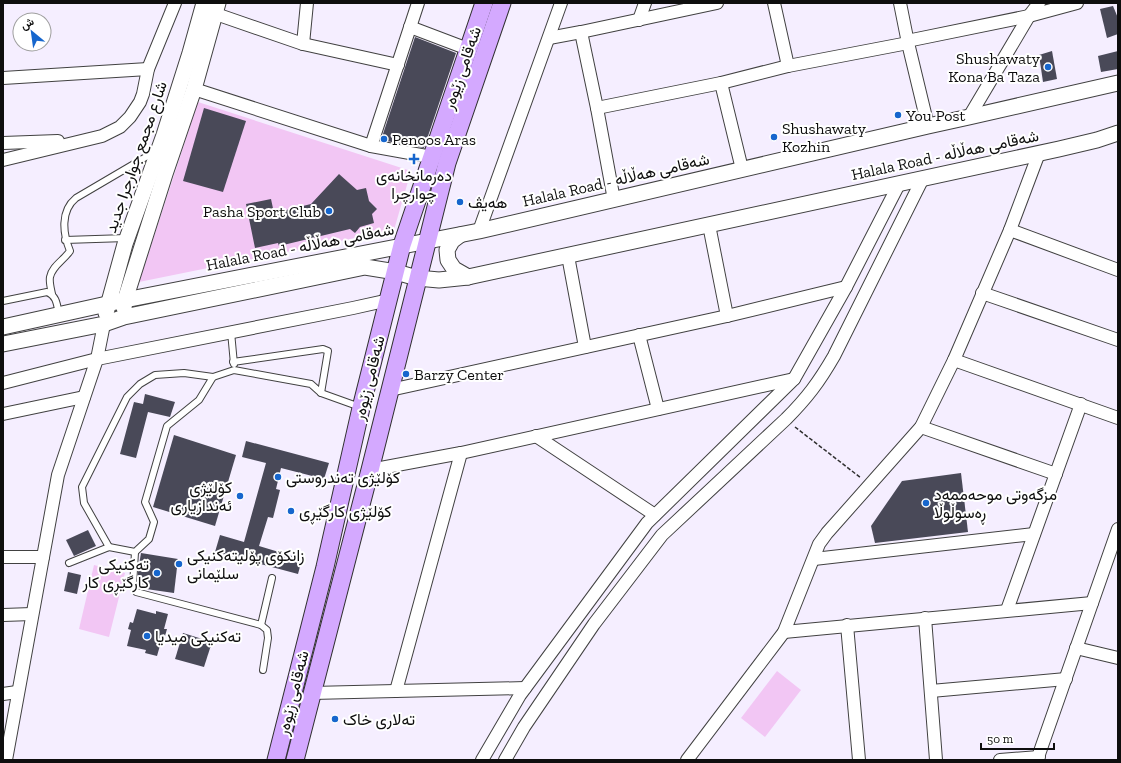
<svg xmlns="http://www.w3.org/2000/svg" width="1121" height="763" font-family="'Zilla Slab',Vazirmatn,serif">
<rect width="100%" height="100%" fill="#f5eeff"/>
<!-- pitch -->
<g fill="#f2c6f4">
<path d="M198,102L411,171L394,230L139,282Z"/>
<path d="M94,565L125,573L109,637L79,629Z"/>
<path d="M777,671L801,690L765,737L741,718Z"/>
</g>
<!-- building -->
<g fill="#494958">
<path d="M1113,6L1118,18V34L1107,38L1100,9Z"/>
<path d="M415,37L456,53L424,148L381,140Z"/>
<path d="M1052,51L1057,79L1043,82L1039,55Z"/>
<path d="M1118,51V69L1101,72L1098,56Z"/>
<path d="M204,108L246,121L223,192L183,181Z"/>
<path d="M339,174L357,190L366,188L369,201L377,209L372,214L374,223L360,227L355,233L350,229L279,246L278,243L255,248L246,204L271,199L274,213L311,204Z"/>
<path d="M145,394L175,402L170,417L148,412L136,458L120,454L134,402L143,404Z"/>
<path d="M174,435L236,455L215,526L153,507Z"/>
<path d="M246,441L329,463L324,479L281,468L276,489L280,490L273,518L268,517L259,546L302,559L298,574L215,552L220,535L244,542L266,463L242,457Z"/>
<path d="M961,473L968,532L875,543L871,526L902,481Z"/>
<path d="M88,530L96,546L74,556L66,540Z"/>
<path d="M141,553L178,559L174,593L139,588L138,585V571Z"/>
<path d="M68,572L81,575L77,594L64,591Z"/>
<path d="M137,609L156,614V611L168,614L164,629H167L163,643L161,642L157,656L145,653L146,650L127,646L131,630L128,629L130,622L133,623Z"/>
<path d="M183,633L212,642L204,667L175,659Z"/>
</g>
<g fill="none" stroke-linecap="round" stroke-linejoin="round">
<defs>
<g id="service">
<path d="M65,240L126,238"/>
<path d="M52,294C51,289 49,282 50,277C52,266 64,260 70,251C63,234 60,211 76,198L156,151"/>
<path d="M3,301L47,292C57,296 57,305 59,315"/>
<path d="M231,332L234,364"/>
<path d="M233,362L323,349L328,351L321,393"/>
<path d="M109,547L84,503L82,487L127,397L140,384L155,375L184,373L213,377"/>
<path d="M135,552L133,586L136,592L261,625L267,630L268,638L263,670"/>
<path d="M69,563L109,547L135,552L149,539L154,522L145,502L167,426L199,400L213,377L234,370L311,384L321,393L360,407"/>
<path d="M261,625L272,578"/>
</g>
<g id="minor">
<path d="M774,3L788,66"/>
<path d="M900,3L908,43L928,126"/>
<path d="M216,14L303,44L398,65"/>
<path d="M639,20L645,3"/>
<path d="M410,27L468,49"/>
<path d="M581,32L597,108L614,200"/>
<path d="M549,38L581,32L717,3"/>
<path d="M907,41L1029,16L1077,3"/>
<path d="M303,44L307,3"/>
<path d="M3,78L148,69"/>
<path d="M721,83L742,169"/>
<path d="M194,89L371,146L432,157"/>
<path d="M597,108L721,83L788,66L908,43"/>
<path d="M969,117L1029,16L1039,3"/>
<path d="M3,143L58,141"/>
<path d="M371,146L418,3"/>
<path d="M3,160L102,136L120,127L130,117L140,102L143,94L148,69L175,3"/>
<path d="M709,225L727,316"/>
<path d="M1010,230L1118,270"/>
<path d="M479,231L561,3"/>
<path d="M568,256L585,347"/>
<path d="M982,293L1118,340"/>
<path d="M639,335L658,409"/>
<path d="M954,360L1118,418"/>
<path d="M3,383L97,359L353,308L389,300"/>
<path d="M390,390L727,316L846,287"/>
<path d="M3,414L84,397"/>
<path d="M921,427L1056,474"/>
<path d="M536,436L655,515"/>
<path d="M370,470L461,453L794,379"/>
<path d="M3,557H43"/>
<path d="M814,559L1034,534"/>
<path d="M1007,610L1081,404"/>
<path d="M3,615L32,614"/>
<path d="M925,618L936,760"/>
<path d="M847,625L859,760"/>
<path d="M784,632L1092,603"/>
<path d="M1076,648L1118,658"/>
<path d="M396,691L461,453"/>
<path d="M931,691L1066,679"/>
<path d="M312,693L525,688"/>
<path d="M3,694L17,692"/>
<path d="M6,760L58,475L97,359L104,324"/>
<path d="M482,760L520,695L647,523L794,379L846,287L899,184"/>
<path d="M505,760L524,727L594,624L662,535L786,419C807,398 819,382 834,356L923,178"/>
<path d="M687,760L784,632L819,544L827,533L921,427L954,360L1010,230L1039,153"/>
<path d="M1000,760L1039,757"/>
<path d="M1037,760L1118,529"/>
</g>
<g id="tertiary">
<path d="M460,235L452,241L447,250L448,260L454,269L468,277"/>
<path d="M124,308L125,300L165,174L194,89L218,3"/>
<path d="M106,313L125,244L164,135L190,53L204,3"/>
<path d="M3,327L125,300L479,231L928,126L969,117L1118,83"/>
<path d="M3,344L104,324L124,317L365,267L396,272L417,278L439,280L468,277L1059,149L1097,140L1118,133"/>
</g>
<g id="secondary">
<path d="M276,760L325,567L361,408L402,245L484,3"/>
<path d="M295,760L370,470L447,163L502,3"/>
</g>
</defs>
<!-- service casing -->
<use href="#service" stroke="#414141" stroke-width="8"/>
<!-- minor casing -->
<use href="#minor" stroke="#414141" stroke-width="14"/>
<!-- tertiary casing -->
<use href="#tertiary" stroke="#414141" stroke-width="17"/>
<!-- secondary casing -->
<use href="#secondary" stroke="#303030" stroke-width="19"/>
<!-- path -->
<path stroke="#303030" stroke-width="1.5" stroke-dasharray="4 2" stroke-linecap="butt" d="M795,427L861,478"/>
<!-- service -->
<use href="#service" stroke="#fff" stroke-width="6"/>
<!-- minor -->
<use href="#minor" stroke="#fff" stroke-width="12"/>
<!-- tertiary -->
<use href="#tertiary" stroke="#fff" stroke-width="15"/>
<!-- secondary -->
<use href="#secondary" stroke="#d4a9ff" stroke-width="17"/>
</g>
<!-- markers -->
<g fill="#1666cd" stroke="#fff" stroke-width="1.5">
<circle cx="1048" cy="67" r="4"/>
<circle cx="898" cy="115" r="4"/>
<circle cx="774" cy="137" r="4"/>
<circle cx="384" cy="139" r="4"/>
<path d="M412 153h4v4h4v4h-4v4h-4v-4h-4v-4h4z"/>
<circle cx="460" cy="202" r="4"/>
<circle cx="329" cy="211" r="4"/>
<circle cx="406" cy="374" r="4"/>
<circle cx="278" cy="477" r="4"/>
<circle cx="240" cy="496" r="4"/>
<circle cx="926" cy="503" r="4"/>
<circle cx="291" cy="511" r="4"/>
<circle cx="179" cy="564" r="4"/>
<circle cx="157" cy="573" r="4"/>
<circle cx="147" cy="636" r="4"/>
<circle cx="335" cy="719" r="4"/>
</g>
<g text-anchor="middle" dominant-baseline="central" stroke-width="4" stroke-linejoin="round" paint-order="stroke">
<!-- poi labels -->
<g font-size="16" fill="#0e0e0e" stroke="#fff" text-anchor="start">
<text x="1040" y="58" text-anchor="end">Shushawaty<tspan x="1040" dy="18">Kona Ba Taza</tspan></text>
<text x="906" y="115">You Post</text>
<text x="782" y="128">Shushawaty<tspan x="782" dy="18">Kozhin</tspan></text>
<text x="392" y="139">Penoos Aras</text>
<text x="414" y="175" text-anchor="middle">دەرمانخانەی<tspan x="414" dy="18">چوارچرا</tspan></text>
<text x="468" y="202">ھەیڤ</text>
<text x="321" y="211" text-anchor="end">Pasha Sport Club</text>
<text x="414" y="374">Barzy Center</text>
<text x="286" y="477">کۆلێژی تەندروستی</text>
<text x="232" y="487" text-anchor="end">کۆلێژی<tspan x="232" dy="18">ئەندازیاری</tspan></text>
<text x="934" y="494">مزگەوتی موحەممەد<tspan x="934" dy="18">ڕەسوڵوڵا</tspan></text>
<text x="299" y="511">کۆلێژی کارگێڕی</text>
<text x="187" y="555">زانکۆی پۆلیتەکنیکی<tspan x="187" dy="18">سلێمانی</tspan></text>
<text x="149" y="564" text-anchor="end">تەکنیکی<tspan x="149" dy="18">کارگێڕی کار</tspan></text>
<text x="155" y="636">تەکنیکی میدیا</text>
<text x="343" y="719">تەلاری خاک</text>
</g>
<!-- street labels -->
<g font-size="16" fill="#0e0e0e" stroke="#fff">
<text transform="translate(462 68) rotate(-71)">شەقامی زێوەر</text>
<text transform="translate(945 155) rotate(-12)">Halala Road - شەقامی هەڵاڵە</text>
<text transform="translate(136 157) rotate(-71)">شارع مجمع جوارجرا جديد</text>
<text transform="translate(616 180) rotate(-13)">Halala Road - شەقامی هەڵاڵە</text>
<text transform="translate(300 247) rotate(-11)">Halala Road - شەقامی هەڵاڵە</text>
<text transform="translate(369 378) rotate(-76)">شەقامی زێوەر</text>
<text transform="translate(293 693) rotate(-76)">شەقامی زێوەر</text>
</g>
</g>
<!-- border -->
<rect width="1121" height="763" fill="none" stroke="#0e0e0e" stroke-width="8"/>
<!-- north arrow -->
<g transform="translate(32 32) rotate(331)"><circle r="19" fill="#ffffff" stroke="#9f9f9f"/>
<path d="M0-3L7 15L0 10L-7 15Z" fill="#1666cd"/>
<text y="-6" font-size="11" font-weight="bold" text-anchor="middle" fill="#0e0e0e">ش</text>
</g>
<!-- scale -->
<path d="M981 743v6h73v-6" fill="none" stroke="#0e0e0e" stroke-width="2"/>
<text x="987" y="743" font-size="12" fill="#0e0e0e" stroke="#ffffff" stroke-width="3" paint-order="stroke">50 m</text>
</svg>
